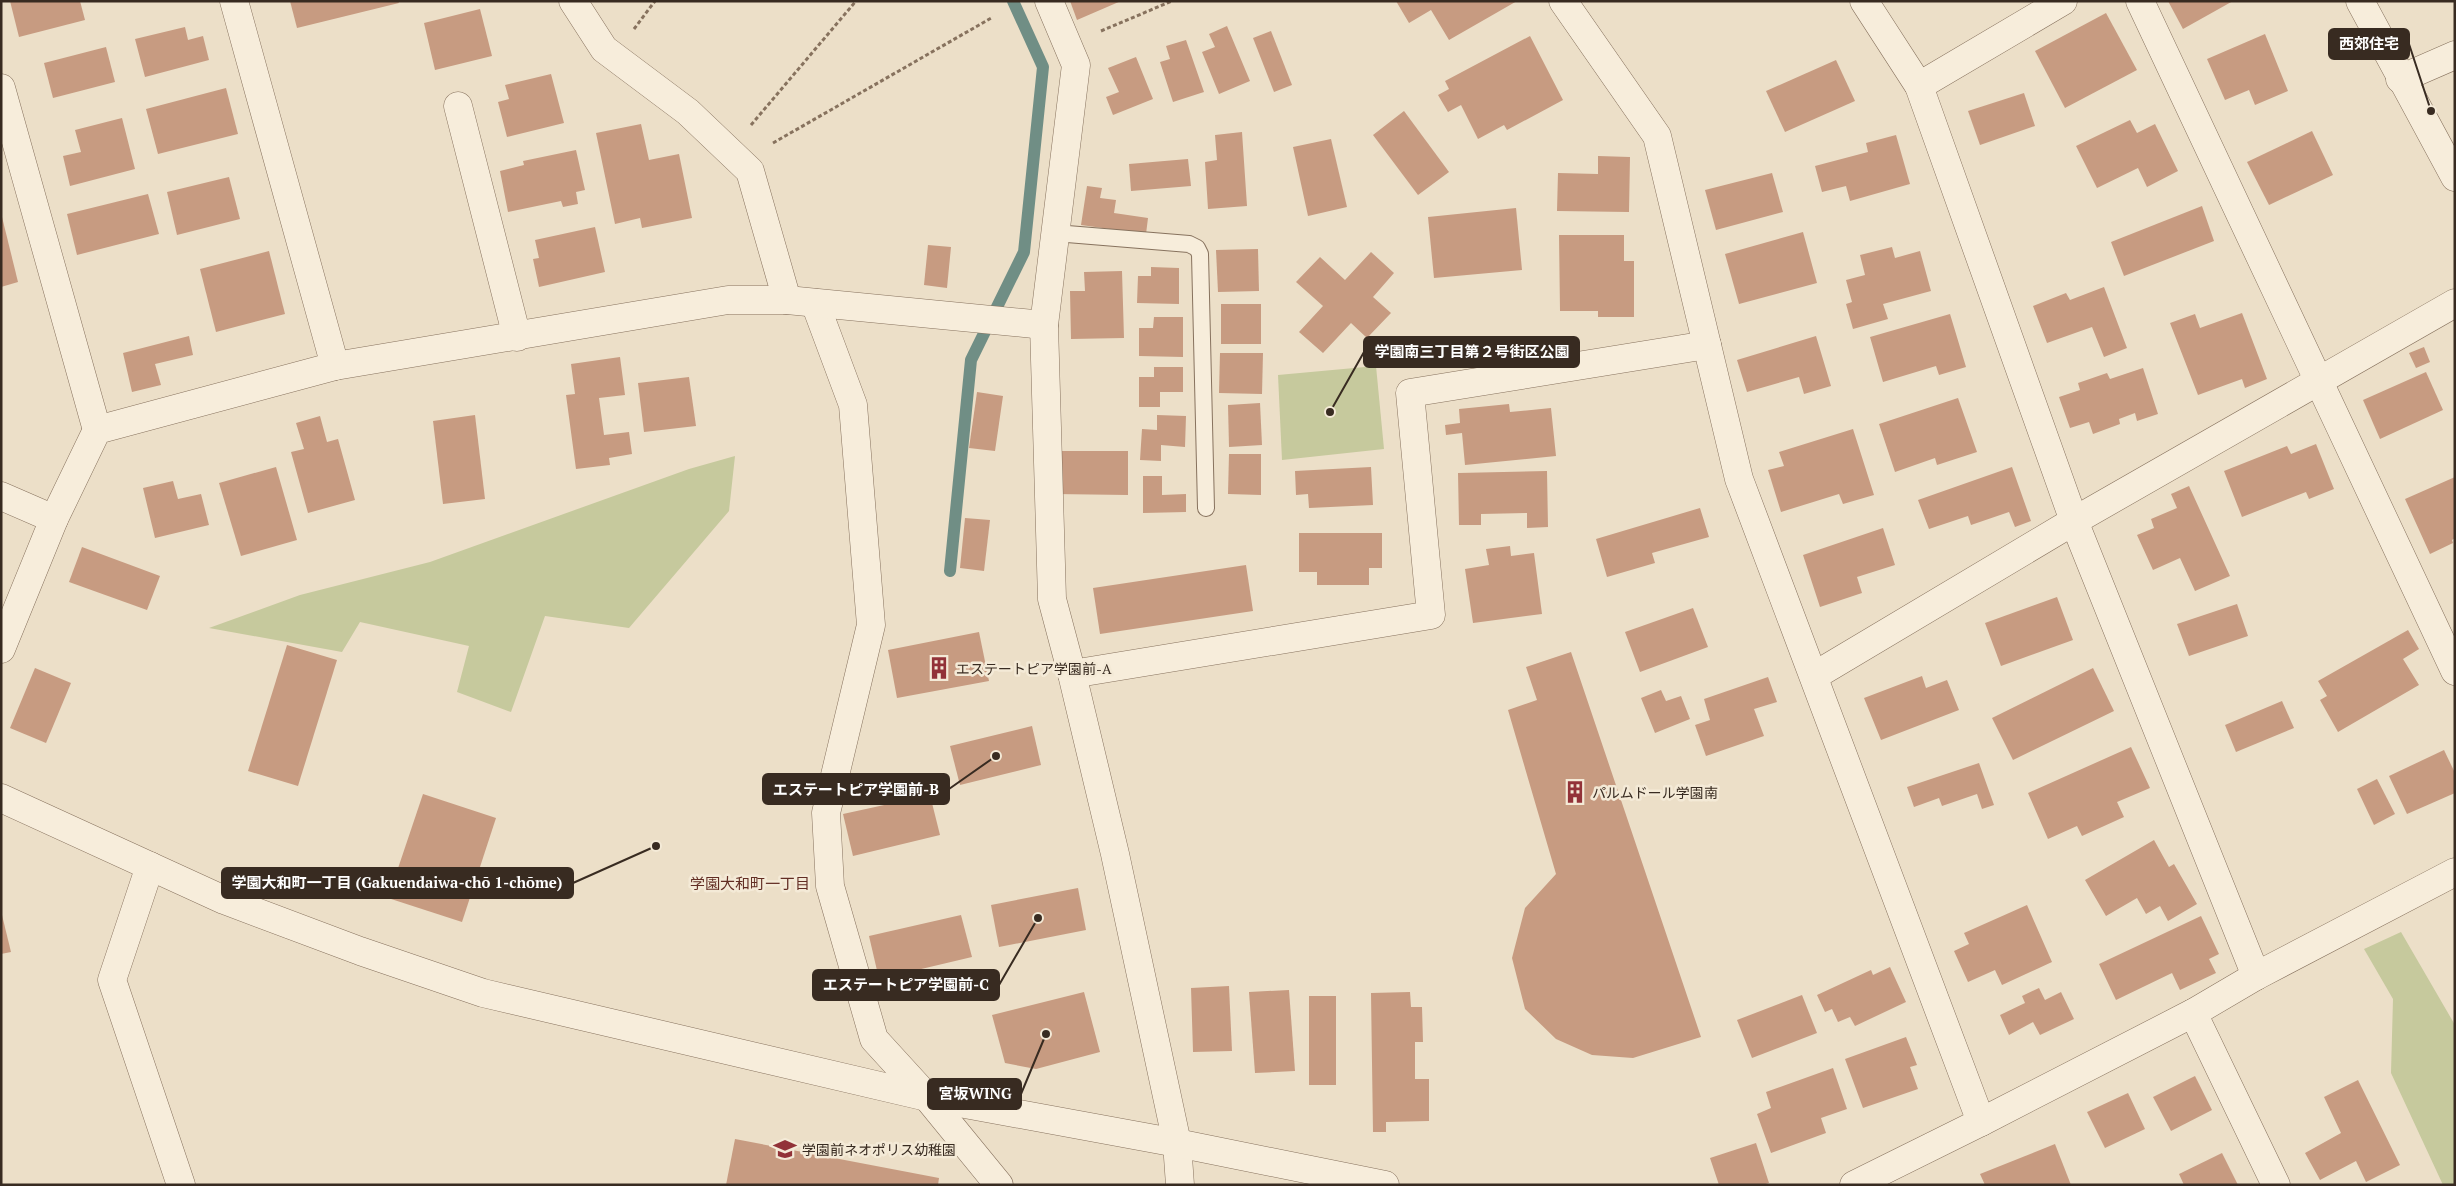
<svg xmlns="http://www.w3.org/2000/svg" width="2456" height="1186" font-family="'PT Serif','Noto Sans JP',serif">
<rect width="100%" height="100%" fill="#ecdfc8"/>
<!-- green -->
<g fill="#c6c99d">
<path d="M1376,366L1384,449L1282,460L1278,375Z"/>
<path d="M735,456L729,511L629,628L545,616L511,712L457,692L469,646L360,622L342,652L209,628L300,595L430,562L689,469Z"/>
<path d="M2401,932L2455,1025V1185H2443L2391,1073L2393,999L2364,949Z"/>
</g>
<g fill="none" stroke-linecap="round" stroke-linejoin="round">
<!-- stream -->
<path stroke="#708e85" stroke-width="12" d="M950,571L971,360L1024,252L1043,67L1013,1"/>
</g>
<!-- building -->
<g fill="#c79b81">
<path d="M10,1H80L85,20L19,37Z"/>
<path d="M290,1H398L399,3L297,28Z"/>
<path d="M1070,1H1121L1077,20Z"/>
<path d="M1396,1H1517L1449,40L1431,10L1409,23Z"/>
<path d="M2168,1H2233L2183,29Z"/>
<path d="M480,9L492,56L435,70L424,23Z"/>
<path d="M2106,13L2137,70L2065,108L2035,51Z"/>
<path d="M1227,26L1250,81L1219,94L1202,52L1215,47L1209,34Z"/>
<path d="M185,27L188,40L203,36L209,60L145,77L135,39Z"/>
<path d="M1271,31L1292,85L1274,92L1253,38Z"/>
<path d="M2265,34L2288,91L2255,105L2249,90L2225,100L2207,59Z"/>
<path d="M1530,36L1563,100L1507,130L1504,125L1478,139L1461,105L1448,112L1438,95L1449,89L1445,81Z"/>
<path d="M1186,40L1204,92L1173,102L1160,62L1170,59L1166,46Z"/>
<path d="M106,47L115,82L53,98L44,63Z"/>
<path d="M1136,57L1153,99L1113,115L1106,97L1119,92L1108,68Z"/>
<path d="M1836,60L1855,101L1785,132L1766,91Z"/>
<path d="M551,74L564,123L507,137L498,102L509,99L505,85Z"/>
<path d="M226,88L238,134L158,154L146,109Z"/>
<path d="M2024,93L2035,126L1980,145L1968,111Z"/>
<path d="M1404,111L1449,172L1418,195L1373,135Z"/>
<path d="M122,118L135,169L70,186L63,156L81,152L75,130Z"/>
<path d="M2130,120L2137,133L2155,124L2178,171L2147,187L2138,168L2097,188L2076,146Z"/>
<path d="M641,124L649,160L679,154L692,218L642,228L640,218L615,224L596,133Z"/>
<path d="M2312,131L2333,175L2269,205L2247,162Z"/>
<path d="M1242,132L1247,206L1208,209L1205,162L1217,160L1215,135Z"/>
<path d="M1896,135L1910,184L1850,201L1846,186L1822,192L1815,166L1868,152L1866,143Z"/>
<path d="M1331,139L1347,207L1308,216L1293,147Z"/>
<path d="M576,150L585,190L576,192L578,204L563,207L561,201L508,212L500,171L524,165L523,161Z"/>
<path d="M1598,156L1630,157L1629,212L1557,211L1558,173L1598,174Z"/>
<path d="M1188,159L1191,186L1131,191L1129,164Z"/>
<path d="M1772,173L1783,212L1716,230L1705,190Z"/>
<path d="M229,177L240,219L177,235L167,192Z"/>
<path d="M1087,186L1102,188L1100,198L1116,200L1114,213L1148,218L1146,234L1081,225Z"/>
<path d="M148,194L159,234L77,255L67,214Z"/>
<path d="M2202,206L2214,241L2124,276L2111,242Z"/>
<path d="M1516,208L1522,270L1434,278L1428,217Z"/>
<path d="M2,217L18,282L1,287V218Z"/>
<path d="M595,227L605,272L539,287L533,259L539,258L535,240Z"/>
<path d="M1803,232L1817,283L1739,304L1725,254Z"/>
<path d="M1559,235H1624V261H1634V317H1598V311H1560Z"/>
<path d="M928,245L951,247L947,288L924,285Z"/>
<path d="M1892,247L1895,258L1920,251L1931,291L1883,304L1888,319L1853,329L1846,304L1852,302L1846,280L1865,275L1860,255Z"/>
<path d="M1258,249L1259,291L1218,292L1216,250Z"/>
<path d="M269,251L285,314L216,332L200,269Z"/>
<path d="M1371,252L1394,273L1373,297L1391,313L1367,338L1351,323L1323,353L1299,332L1323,306L1296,282L1320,257L1345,280Z"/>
<path d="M1151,267L1179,268V304L1137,303L1138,276H1151Z"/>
<path d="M1122,271L1124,338L1071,339L1070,291H1085L1084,272Z"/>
<path d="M2104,287L2127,348L2104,357L2092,327L2047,343L2033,306L2066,293L2070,300Z"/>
<rect x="1221" y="304" width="40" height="40"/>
<path d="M2242,313L2267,379L2245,388L2242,379L2198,395L2170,323L2195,314L2200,328Z"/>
<path d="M1950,314L1966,367L1939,375L1936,366L1883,382L1870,337Z"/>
<path d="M1154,317H1183V357L1139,356V328H1153Z"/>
<path d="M189,336L193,355L155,364L161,385L132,392L123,353Z"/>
<path d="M1816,336L1831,386L1804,394L1799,377L1747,392L1737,360Z"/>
<path d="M2424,347L2430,362L2416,368L2409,353Z"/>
<path d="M1220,353H1263L1262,394L1219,393Z"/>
<path d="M620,357L625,395L599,398L604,435L629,432L632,454L609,458L610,465L576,469L566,395L575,394L571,364Z"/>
<path d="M1154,367H1183V392H1160V407H1139V377H1154Z"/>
<path d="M2143,368L2158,414L2137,421L2135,413L2119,419L2120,424L2093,434L2089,422L2070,428L2059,397L2080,390L2078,383L2107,373L2110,379Z"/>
<path d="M2426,372L2443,410L2380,439L2363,400Z"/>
<path d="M689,377L696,426L644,432L638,383Z"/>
<path d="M977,392L1003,396L995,451L969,448Z"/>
<path d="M1958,398L1977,452L1937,465L1935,458L1895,472L1879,424Z"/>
<path d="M1260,403L1262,445L1229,447L1228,405Z"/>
<path d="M1509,404L1510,412L1551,408L1556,456L1465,465L1462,433L1446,435L1445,425L1460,423L1459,409Z"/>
<path d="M475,415L485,499L443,504L433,421Z"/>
<path d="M1157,415L1186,416L1185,447L1161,445V461L1140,460L1142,429L1157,430Z"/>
<path d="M320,416L327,442L338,439L355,500L308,513L291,452L304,449L296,423Z"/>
<path d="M1853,429L1874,495L1843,504L1839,494L1781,512L1768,470L1784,466L1779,452Z"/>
<path d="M2316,444L2334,489L2309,499L2306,492L2242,517L2224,471L2287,446L2291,454Z"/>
<path d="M1054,451H1128V495L1054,494Z"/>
<path d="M1229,454H1261V495L1228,494Z"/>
<path d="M276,467L297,540L241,556L219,483Z"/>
<path d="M1371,467L1373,505L1309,508L1308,494L1296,495L1295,471Z"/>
<path d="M2012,467L2031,521L2015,527L2009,512L1971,525L1968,516L1929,529L1918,500Z"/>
<path d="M1547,471L1548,527L1527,528V513L1481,514V525H1459L1458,473Z"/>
<path d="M1143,476H1162V495L1186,494V512L1143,513Z"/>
<path d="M2455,477V538L2452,540L2453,543L2430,554L2405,499Z"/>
<path d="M173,481L178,499L201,494L209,525L155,538L143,488Z"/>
<path d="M2189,486L2230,576L2195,591L2180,558L2153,570L2137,535L2154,528L2151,519L2177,508L2171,494Z"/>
<path d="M1700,508L1709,537L1652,553L1655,563L1607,577L1596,539Z"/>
<path d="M965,518L990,520L984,571L960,568Z"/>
<path d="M1883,528L1895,565L1857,577L1862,593L1820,607L1803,555Z"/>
<path d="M1299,533H1382V568H1369V585H1317V572H1299Z"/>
<path d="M1510,546L1511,556L1534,553L1542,614L1473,623L1465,569L1489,565L1486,549Z"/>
<path d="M82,547L160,576L147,610L69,582Z"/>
<path d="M1246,565L1253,611L1100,634L1093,588Z"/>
<path d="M2057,597L2073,640L2001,666L1985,623Z"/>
<path d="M2237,604L2248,636L2189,656L2177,624Z"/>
<path d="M1693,608L1708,647L1640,672L1625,632Z"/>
<path d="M2408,630L2419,649L2403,659L2419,685L2338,732L2320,700L2327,696L2318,681Z"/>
<path d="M979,632L989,681L897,698L888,650Z"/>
<path d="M287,645L337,660L298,786L248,771Z"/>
<path d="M1571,652L1701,1037L1633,1058L1592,1055L1556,1039L1525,1009L1512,958L1525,908L1556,874L1508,710L1537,700L1526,667Z"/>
<path d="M35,668L71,683L46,743L10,728Z"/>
<path d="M2093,668L2114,711L2013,760L1992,718Z"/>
<path d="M1922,676L1926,688L1947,680L1959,710L1881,740L1864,698Z"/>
<path d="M1768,677L1777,702L1754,709L1764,736L1706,756L1695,725L1710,720L1704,699Z"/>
<path d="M1661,690L1666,701L1681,696L1690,719L1655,733L1641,698Z"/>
<path d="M2282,701L2294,728L2236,752L2225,725Z"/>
<path d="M1032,726L1041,765L960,785L950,746Z"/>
<path d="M2131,747L2150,788L2117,802L2124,817L2082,836L2077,826L2048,839L2028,793Z"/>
<path d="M2444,750L2455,773V793L2407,814L2389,776Z"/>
<path d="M1979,763L1994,805L1982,809L1977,794L1942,806L1939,798L1914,807L1907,787Z"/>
<path d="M2377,779L2395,814L2374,825L2357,789Z"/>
<path d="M423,794L496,818L462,922L388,898Z"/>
<path d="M930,795L940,835L853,856L843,814Z"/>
<path d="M2154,840L2169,867L2174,864L2197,904L2168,921L2160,906L2146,914L2137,898L2106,916L2085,880Z"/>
<path d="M1078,888L1086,930L999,947L991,905Z"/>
<path d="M2027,905L2052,962L2002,985L1995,970L1968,982L1954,951L1969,944L1964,933Z"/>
<path d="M1,911L11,952L1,954Z"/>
<path d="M961,915L972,957L879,979L869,936Z"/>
<path d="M2201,916L2219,954L2209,959L2216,973L2180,990L2172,973L2116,1000L2099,964Z"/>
<path d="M1890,967L1906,1002L1855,1026L1850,1017L1838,1022L1832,1009L1825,1012L1817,995L1871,970L1873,975Z"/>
<path d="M1229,986L1232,1051L1193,1052L1191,988Z"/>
<path d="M2039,988L2045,1000L2061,992L2074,1019L2040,1035L2033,1022L2009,1035L2000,1015L2025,1003L2022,996Z"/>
<path d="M1289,990L1295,1071L1255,1073L1249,992Z"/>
<path d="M1084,992L1100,1052L1036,1069L1005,1063L992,1015Z"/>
<path d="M1410,992L1411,1007H1422L1423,1042H1415V1079H1429V1121L1386,1122V1132H1373L1371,993Z"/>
<path d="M1802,995L1817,1033L1752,1058L1737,1020Z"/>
<rect x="1309" y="996" width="27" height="89"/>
<path d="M1906,1037L1917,1065L1910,1067L1918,1089L1863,1108L1845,1059Z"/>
<path d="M1833,1068L1847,1109L1821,1118L1826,1133L1771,1153L1757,1114L1771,1108L1766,1092Z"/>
<path d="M2195,1076L2212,1110L2171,1131L2153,1097Z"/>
<path d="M2358,1080L2400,1165L2366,1182L2356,1161L2320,1180L2305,1153L2341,1133L2324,1097Z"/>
<path d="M2128,1093L2145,1129L2105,1148L2087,1112Z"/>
<path d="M735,1139L939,1178L938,1185H726Z"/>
<path d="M1756,1143L1769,1183L1762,1185H1719L1710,1158Z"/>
<path d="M2055,1144L2071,1185H1985L1980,1174Z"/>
<path d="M2222,1153L2238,1185H2184L2179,1174Z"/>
</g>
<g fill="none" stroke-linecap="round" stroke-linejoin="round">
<defs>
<path id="service" d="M1055,233L1189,244L1197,248L1200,254L1206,508"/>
<g id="minor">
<path d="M234,1L335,366"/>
<path d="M573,1L604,49L688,112L750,171L787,300"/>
<path d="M1049,1L1076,65L1044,325L1052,599L1072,674L1115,854L1177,1143L1180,1185"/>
<path d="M1563,1L1657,136L1739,479L1981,1122L1854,1185"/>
<path d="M1864,1L1919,86L2074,521L2256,976"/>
<path d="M2140,1L2455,671"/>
<path d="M2400,79L2455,55"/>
<path d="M1919,86L2063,1"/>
<path d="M1,88L97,430"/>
<path d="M458,106L517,337"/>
<path d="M815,303L853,405L871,625L826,813L830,886L874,1039L927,1097L999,1185"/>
<path d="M1,496L54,519"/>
<path d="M1,649L54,519L97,430L335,366L728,300H787L1044,325"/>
<path d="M1072,674L1431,615L1410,393L1707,345"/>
<path d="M1814,676L2074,521L2455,303"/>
<path d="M150,866L112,980L181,1185"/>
<path d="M2193,1013L2276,1185"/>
<path d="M1981,1122L2193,1013L2256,976L2455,872"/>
</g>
<g id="tertiary">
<path d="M2360,1L2455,177"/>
<path d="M1,798L224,900L360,951L483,993L927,1097L1177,1143L1385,1185"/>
</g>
</defs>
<!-- service casing -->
<use href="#service" stroke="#87725e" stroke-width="18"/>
<!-- minor casing -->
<use href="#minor" stroke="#87725e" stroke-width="29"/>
<!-- tertiary casing -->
<use href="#tertiary" stroke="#87725e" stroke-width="29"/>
<!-- path -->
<g stroke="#87725e" stroke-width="3" stroke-dasharray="4 2.5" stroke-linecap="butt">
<path d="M634,29L655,1"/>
<path d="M1101,31L1172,1"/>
<path d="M751,125L856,1"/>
<path d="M773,143L993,17"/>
</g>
<!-- service -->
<use href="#service" stroke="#f7eddb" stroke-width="16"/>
<!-- minor -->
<use href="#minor" stroke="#f7eddb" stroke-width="28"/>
<!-- tertiary -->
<use href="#tertiary" stroke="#f7eddb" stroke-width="28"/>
</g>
<!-- icons -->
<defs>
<symbol id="building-bare" viewBox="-9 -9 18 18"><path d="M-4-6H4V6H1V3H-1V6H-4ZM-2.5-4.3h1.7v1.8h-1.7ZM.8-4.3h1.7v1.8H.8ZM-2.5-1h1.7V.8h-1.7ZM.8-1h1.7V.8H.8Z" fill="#923238" stroke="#f4ead7" stroke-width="2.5" paint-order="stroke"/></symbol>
<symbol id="school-bare" viewBox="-9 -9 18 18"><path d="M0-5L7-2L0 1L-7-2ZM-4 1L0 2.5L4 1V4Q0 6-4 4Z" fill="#923238" stroke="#f4ead7" stroke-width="2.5" paint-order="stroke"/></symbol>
</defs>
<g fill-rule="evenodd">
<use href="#building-bare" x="923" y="652" width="32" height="32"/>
<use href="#building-bare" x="1559" y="776" width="32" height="32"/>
<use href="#school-bare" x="769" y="1133" width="32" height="32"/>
</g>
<g text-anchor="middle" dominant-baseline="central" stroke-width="5" stroke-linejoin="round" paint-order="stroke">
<!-- poi labels -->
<g font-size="14" fill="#382b21" stroke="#f4ead7" text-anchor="start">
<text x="956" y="668">エステートピア学園前-A</text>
<text x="1592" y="792">パルムドール学園南</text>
<text x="802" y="1149">学園前ネオポリス幼稚園</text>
</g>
<!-- neighbourhood labels -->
<g font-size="15" fill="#622d23" stroke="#f4ead7">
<text x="750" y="883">学園大和町一丁目</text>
</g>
</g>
<!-- callouts -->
<path fill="none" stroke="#382b21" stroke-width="2" d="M2431 111L2409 44M1330 412L1364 352M996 756L949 789M656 846L573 883M1038 918L999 985M1046 1034L1021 1094"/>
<g fill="#382b21" stroke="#f4ead7" stroke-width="2">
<circle cx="2431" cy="111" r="5"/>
<circle cx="1330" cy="412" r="5"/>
<circle cx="996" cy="756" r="5"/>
<circle cx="656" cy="846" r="5"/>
<circle cx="1038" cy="918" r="5"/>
<circle cx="1046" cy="1034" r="5"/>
</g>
<g fill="#382b21" stroke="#382b21" stroke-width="2">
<rect x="2329" y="29" width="80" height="30" rx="5"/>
<rect x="1364" y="337" width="215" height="30" rx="5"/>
<rect x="763" y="774" width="186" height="30" rx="5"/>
<rect x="222" y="868" width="351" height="30" rx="5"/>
<rect x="813" y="970" width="186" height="30" rx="5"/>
<rect x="928" y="1079" width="93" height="30" rx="5"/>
</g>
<g font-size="15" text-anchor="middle" font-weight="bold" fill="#fff">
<text x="2369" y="49">西郊住宅</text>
<text x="1472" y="357">学園南三丁目第２号街区公園</text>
<text x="856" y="795">エステートピア学園前-B</text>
<text x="397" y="888">学園大和町一丁目 (Gakuendaiwa-chō 1-chōme)</text>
<text x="906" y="990">エステートピア学園前-C</text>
<text x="975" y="1099">宮坂WING</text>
</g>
<!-- border -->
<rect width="2456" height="1186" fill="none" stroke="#382b21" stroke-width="5"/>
</svg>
